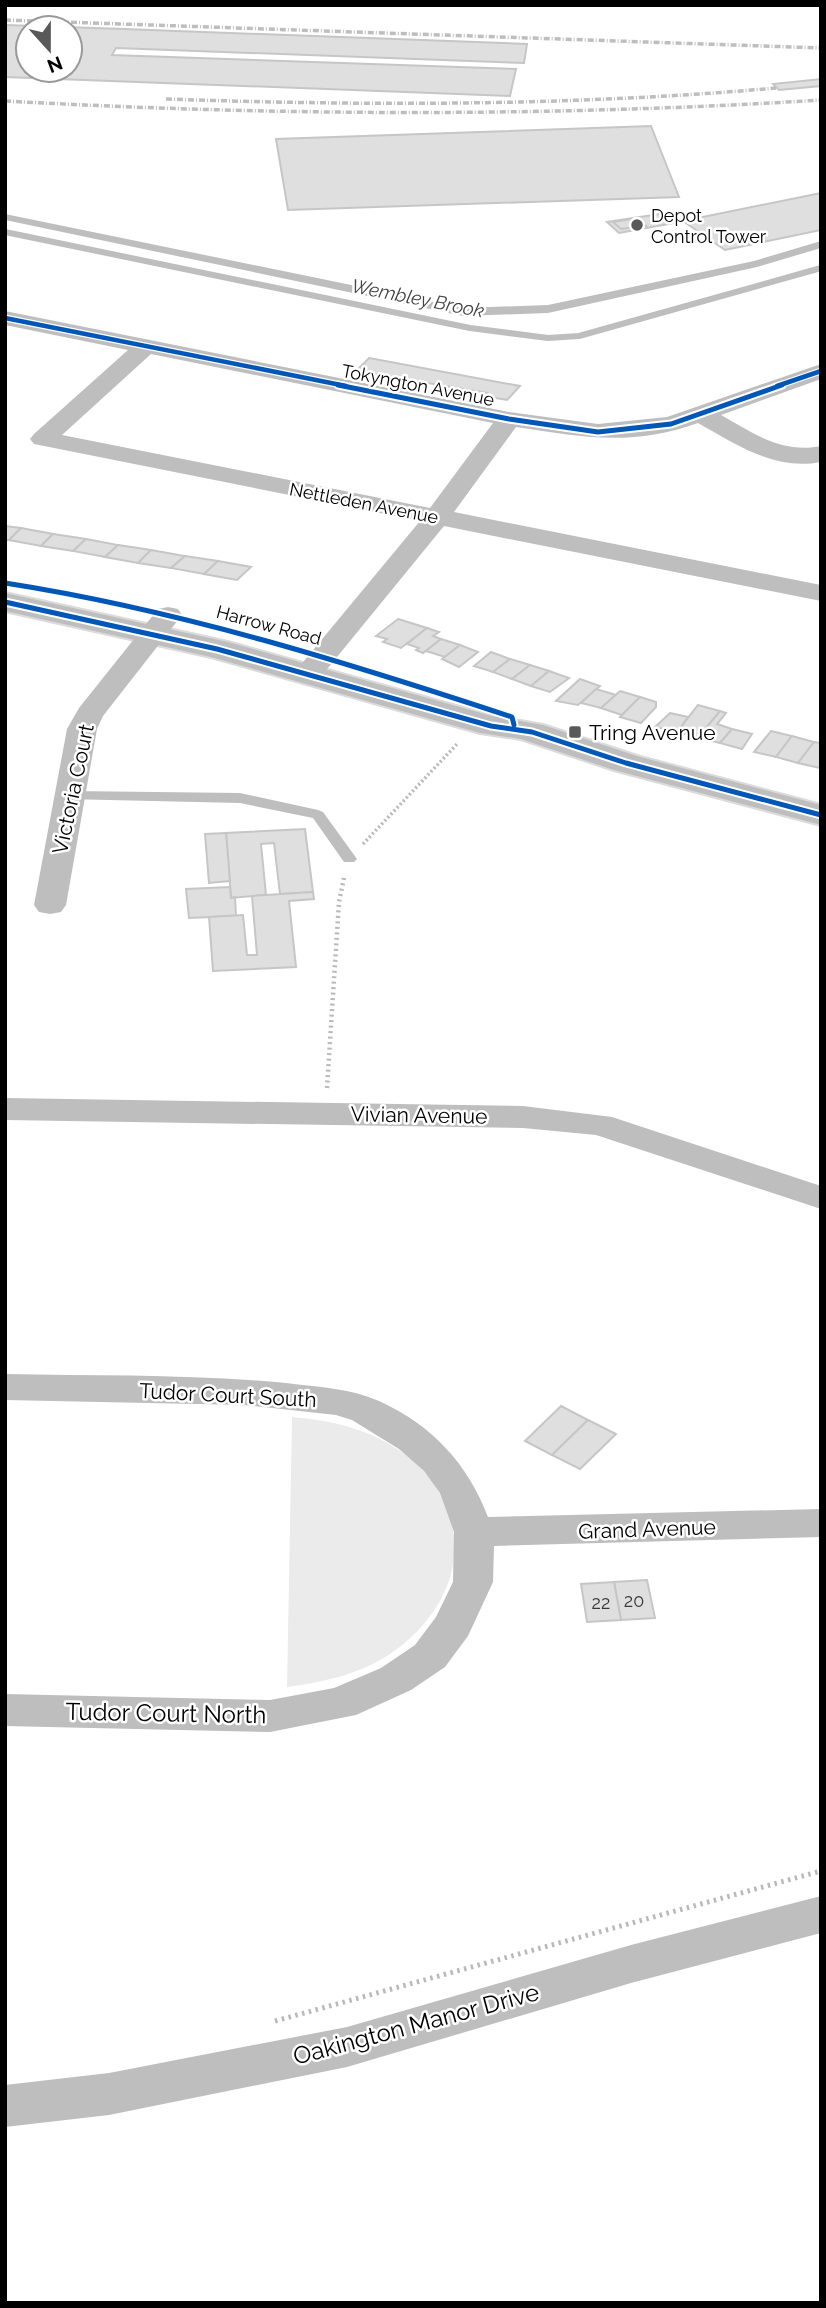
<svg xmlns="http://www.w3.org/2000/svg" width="826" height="2308" font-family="Raleway,sans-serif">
<rect width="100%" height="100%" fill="#fff"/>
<!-- green -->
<path fill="#ebebeb" d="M292,1417C311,1419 330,1421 349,1427C462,1460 494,1575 397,1649C366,1673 325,1682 287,1687Z"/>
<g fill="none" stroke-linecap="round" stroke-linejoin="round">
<!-- stream -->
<path stroke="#bebebe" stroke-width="6" d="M5,232L470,328L548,338L579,336L821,268"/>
</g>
<!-- building -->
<g fill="#dfdfdf" stroke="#c6c6c6" stroke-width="2" fill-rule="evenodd">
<path d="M5,25L124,29L527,44L524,63L116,48L112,55L516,69L510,96L5,77ZM28,28H70V70H28Z"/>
<path d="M821,79V86L779,90L773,84Z"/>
<path d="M651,126L679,197L288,210L276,139Z"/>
<path d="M821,193V230L725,250L683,221Z"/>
<path d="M666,213L680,222L619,233L607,222Z"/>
<path d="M638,218L646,226L621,229L613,222Z"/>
<path d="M369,358L520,386L507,400L484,396L487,393L356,371Z"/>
<path d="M5,526L21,528L9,540H5Z"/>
<path d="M21,528L53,534L41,546L9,540Z"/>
<path d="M53,534L86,539L73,551L41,546Z"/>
<path d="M86,539L118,545L105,557L73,551Z"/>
<path d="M118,545L151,550L138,563L105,557Z"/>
<path d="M151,550L185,556L171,568L138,563Z"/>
<path d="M185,556L218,561L204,574L171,568Z"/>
<path d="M218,561L251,567L237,580L204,574Z"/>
<path d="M398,619L427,628L401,648L383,642L387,639L376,636Z"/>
<path d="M427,628L439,632L433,636L441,639L423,653L416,650L419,648L407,644Z"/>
<path d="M441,639L460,645L445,657L426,651Z"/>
<path d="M460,645L478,652L459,667L442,659Z"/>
<path d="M491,652L510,659L493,672L474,666Z"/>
<path d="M510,659L530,665L512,679L493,672Z"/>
<path d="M530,665L549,671L531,686L512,679Z"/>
<path d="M549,671L569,678L550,692L531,686Z"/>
<path d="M580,679L600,686L578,705L556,701Z"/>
<path d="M596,689L616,695L601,708L581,703Z"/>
<path d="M620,691L640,697L622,715L601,708Z"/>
<path d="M640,697L656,702V707L641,723L620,717Z"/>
<path d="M698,705L720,711L698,738L677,732Z"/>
<path d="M720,711L726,713L717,724L732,729L720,743L698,738Z"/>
<path d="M670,713L688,717L677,732L655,727Z"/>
<path d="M732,729L752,734L742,749L720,743Z"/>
<path d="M771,731L792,736L776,757L754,752Z"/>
<path d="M792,736L814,742L798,763L776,757Z"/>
<path d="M814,742L821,743L820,768L798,763Z"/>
<path d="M305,829L313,892L280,894L274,843L261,844L266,895L231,898L226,833Z"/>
<path d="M226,833L230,881L209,883L205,834Z"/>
<path d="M230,887L231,898L235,897L236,916L189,918L186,889Z"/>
<path d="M313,892L314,899L289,901L296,967L213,971L209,917L243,915L247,955H257L252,896Z"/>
<path d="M561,1406L588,1420L552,1455L525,1441Z"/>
<path d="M588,1420L616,1434L580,1469L552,1455Z"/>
<path d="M647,1580L655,1618L621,1620L614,1582Z"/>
<path d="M614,1582L621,1620L587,1622L581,1584Z"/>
</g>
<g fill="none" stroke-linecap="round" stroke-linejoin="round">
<defs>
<path id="primary" d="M5,593L228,642L492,716L543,725L637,756L821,805V825L614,770L521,739L480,733L211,657L5,611Z"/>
</defs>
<!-- primary casing -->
<use href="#primary" stroke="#dbdbdb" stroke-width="4"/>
<!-- path-far2 -->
<path stroke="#b9b9b9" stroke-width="3.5" stroke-dasharray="2 2.5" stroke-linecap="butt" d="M363,844L458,743"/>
<!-- path-far1 -->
<path stroke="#b9b9b9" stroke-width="4.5" stroke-dasharray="2 3.5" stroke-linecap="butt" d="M327,1088L339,902L344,878"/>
<!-- path -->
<path stroke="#b9b9b9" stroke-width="5" stroke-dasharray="2.5 4.5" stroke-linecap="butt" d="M275,2021L821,1871"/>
<!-- service -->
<g fill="#bebebe" fill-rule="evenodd">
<path d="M5,214L463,308L548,305L754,261L821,241V248L757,267L548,313L463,316L5,220Z"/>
<path d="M70,791L240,793L318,810L323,812L357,859L354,862H344L313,818L240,803L65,799L62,796L65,793Z"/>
</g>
<!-- minor -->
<g fill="#bebebe" fill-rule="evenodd">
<path d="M5,311L509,412L598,424L667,417L821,364V379L721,415C753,433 782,454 821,446V462C775,471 737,445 698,423C631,447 583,437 516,427L454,512L821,585V601L444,526L319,679L309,682L299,679L295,673L299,667L420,521L34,444L30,439L34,434L128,350L5,325ZM151,354L493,423L430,508L62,435Z"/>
<path d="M168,607L178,609L182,615L103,716L97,729L66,905L61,912L50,914L39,912L34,905L67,729L79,708L158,609Z"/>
<path d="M5,1098L523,1106L612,1117L821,1186V1209L596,1135L523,1128L5,1120Z"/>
<path d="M5,1374C99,1376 193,1374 286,1383C318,1387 350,1388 379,1401C432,1425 468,1464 488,1517L821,1509V1537L494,1546L493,1582L468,1636L445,1667L411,1690L356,1715L270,1732L5,1726V1694L270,1700L334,1688L381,1668L415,1645L436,1617L453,1582L454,1532L440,1493L424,1471L399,1449L352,1420L336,1415L244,1405L5,1400Z"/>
<path d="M821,1896V1933L631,1983L347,2067L109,2115L5,2127V2085L109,2073L347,2027L631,1945Z"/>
</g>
<!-- primary -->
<use href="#primary" fill="#bebebe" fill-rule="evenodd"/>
<!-- rail -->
<g stroke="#bebebe" stroke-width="3.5" stroke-dasharray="6 2 1 2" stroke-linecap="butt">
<path d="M5,20L821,48"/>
<path d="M166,99C370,106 573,106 776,88"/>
<path d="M5,101C277,116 549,117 821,100"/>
</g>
<defs>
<g id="cycleway-far1">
<path d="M5,318L346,386"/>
<path d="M777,386L821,371"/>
</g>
<g id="cycleway">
<path d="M338,385L509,419L598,432L671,424L782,385"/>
<path d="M5,583C179,610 345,662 512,717L514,725"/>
<path d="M5,602L217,649L491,726L532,732L626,763L821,815"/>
</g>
</defs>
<!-- cycleway-far1 casing -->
<use href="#cycleway-far1" stroke="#fff" stroke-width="7"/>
<!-- cycleway casing -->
<use href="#cycleway" stroke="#fff" stroke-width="9"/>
<!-- cycleway-far1 -->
<use href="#cycleway-far1" stroke="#0057b8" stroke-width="4.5"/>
<!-- cycleway -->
<use href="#cycleway" stroke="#0057b8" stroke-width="5"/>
</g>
<!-- markers -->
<g fill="#595959" stroke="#fff" stroke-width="2.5">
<circle cx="637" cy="225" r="7"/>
<rect x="568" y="725" width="14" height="14" rx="3.5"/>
</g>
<g text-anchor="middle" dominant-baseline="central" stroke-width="5" stroke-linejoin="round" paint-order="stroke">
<!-- far-poi labels -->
<g font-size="18" fill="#000" stroke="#fff" text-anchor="start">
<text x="651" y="215">Depot<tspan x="651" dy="21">Control Tower</tspan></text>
</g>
<!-- far-street labels -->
<g font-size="18" fill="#000" stroke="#fff">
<text transform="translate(418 385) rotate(11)">Tokyngton Avenue</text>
<text transform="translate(364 503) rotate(11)">Nettleden Avenue</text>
<text transform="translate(269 625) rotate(15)">Harrow Road</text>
</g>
<!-- number labels -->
<g font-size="18" fill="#383838">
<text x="634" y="1600">20</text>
<text x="601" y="1602">22</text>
</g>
<!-- far-water labels -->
<g font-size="19" font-style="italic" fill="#434343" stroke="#fff">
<text transform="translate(418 298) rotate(11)">Wembley Brook</text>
</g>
<!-- poi labels -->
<g font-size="21" fill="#000" stroke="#fff" text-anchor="start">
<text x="589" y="732">Tring Avenue</text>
</g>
<!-- street labels -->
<g font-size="21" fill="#000" stroke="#fff">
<text transform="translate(73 789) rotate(-78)">Victoria Court</text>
<text transform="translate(419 1115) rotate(1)">Vivian Avenue</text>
<text transform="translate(228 1395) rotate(3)">Tudor Court South</text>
<text transform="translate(647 1529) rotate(-2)">Grand Avenue</text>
</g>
<!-- near-street labels -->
<g font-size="24" fill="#000" stroke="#fff">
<text transform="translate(166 1713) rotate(1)">Tudor Court North</text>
<text transform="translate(416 2024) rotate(-15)">Oakington Manor Drive</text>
</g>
</g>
<!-- border -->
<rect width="826" height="2308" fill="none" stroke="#000000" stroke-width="14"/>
<!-- north arrow -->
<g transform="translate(49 49) rotate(159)"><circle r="33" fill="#ffffff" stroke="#999999" stroke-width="2"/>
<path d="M0-5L12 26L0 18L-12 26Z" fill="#595959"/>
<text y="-10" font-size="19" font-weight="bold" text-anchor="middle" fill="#000000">N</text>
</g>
</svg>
